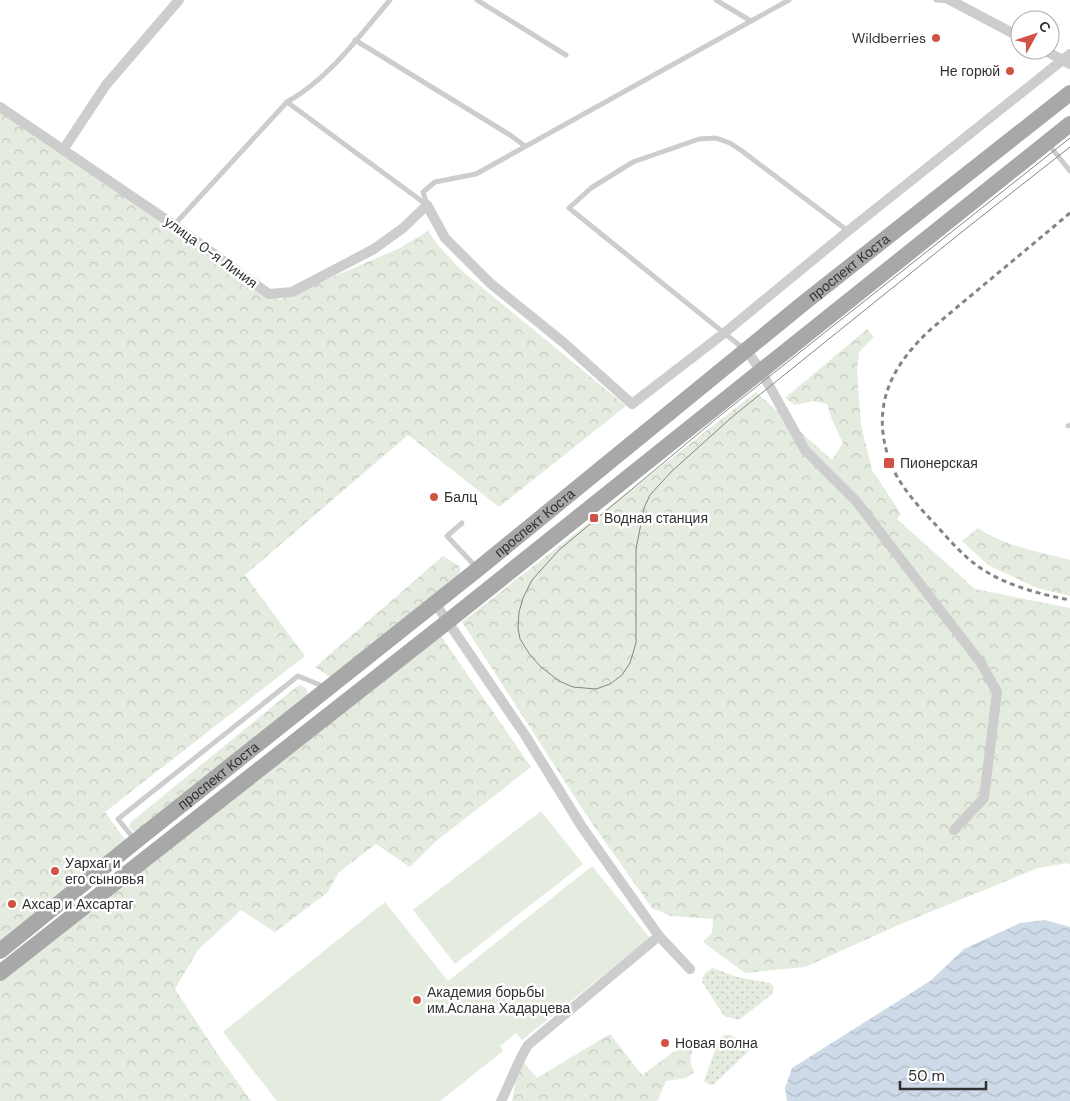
<svg xmlns="http://www.w3.org/2000/svg" width="1070" height="1101" font-family="'DM Sans',sans-serif">
<defs>
<pattern id="grass-dots" width="8" height="8" patternUnits="userSpaceOnUse" patternTransform="scale(1.25)"><rect width="8" height="8" fill="#e4ebdf"/><path d="M2 2h.1M6 6h.1" fill="none" stroke="#c4cac0" stroke-width="1.8" stroke-linecap="round"/></pattern>
<pattern id="forest-crowns" width="20" height="18" patternUnits="userSpaceOnUse" patternTransform="scale(1.25)"><rect width="20" height="18" fill="#e4ebdf"/><path d="M2 6a3 3 0 1 1 6 0M12 15a3 3 0 1 1 6 0" fill="none" stroke="#c4cac0"/></pattern>
<pattern id="water-waves" width="16" height="10" patternUnits="userSpaceOnUse" patternTransform="scale(1.25)"><rect width="16" height="10" fill="#cedae8"/><path d="M0 5q4-4 8 0t8 0" fill="none" stroke="#b1bbc7"/></pattern>
</defs>
<rect width="100%" height="100%" fill="#fff"/>
<!-- grass -->
<g fill="url(#grass-dots)">
<path d="M713,968L737,977L770,983L774,987L772,994L739,1020L724,1016L702,982C703,974 706,972 713,968Z"/>
<path d="M724,1035H730L750,1044L752,1048L714,1084L710,1085L704,1081L719,1039Z"/>
</g>
<!-- forest -->
<g fill="url(#forest-crowns)">
<path d="M0,113L279,300L400,248L428,231L437,244L461,270L626,406L499,507L408,435L245,575L305,656L105,812L126,841L0,942Z"/>
<path d="M867,329L874,337L859,352L857,371L861,425L872,470L901,514L897,519L975,589L1070,608V865L1068,863L1038,868L903,923L805,967L745,973L703,942L712,933L713,919L671,916L652,908L589,819L462,622L756,392L832,460L843,443L832,420L827,404L813,401L795,405L785,398Z"/>
<path d="M978,528C1004,546 1039,552 1070,560V596L1037,588L988,565L962,541Z"/>
<path d="M443,556L459,566L460,571L457,576L330,677L315,667Z"/>
<path d="M439,633L531,767L435,842L410,867L376,844L339,872L328,892L275,932L241,910L198,950L175,989L217,1053L251,1101H0V981Z"/>
<path d="M300,685L306,688L308,694L305,697L137,831L134,832L129,827L130,823L295,688Z"/>
<path d="M610,1034L642,1075L695,1036L690,1062L694,1072L686,1078L666,1081L658,1100L655,1101H512L520,1058L537,1078Z"/>
</g>
<!-- green -->
<g fill="#e4ebdf">
<path d="M541,811L583,864L455,964L413,910Z"/>
<path d="M592,866L650,938L522,1040L516,1033L500,1046L503,1051L440,1101H277L223,1032L385,902L448,981Z"/>
</g>
<!-- water -->
<path fill="url(#water-waves)" d="M1045,920L1070,927V1101H787L785,1088L792,1068L930,981L964,949L1020,923Z"/>
<g fill="none" stroke-linecap="round" stroke-linejoin="round">
<!-- service -->
<g stroke="#cdcdcd" stroke-width="5">
<path d="M477,0L566,55"/>
<path d="M716,0L751,21"/>
<path d="M936,0L950,1"/>
<path d="M355,40L510,135L525,146"/>
<path d="M287,102L427,205"/>
<path d="M1049,145L1070,171"/>
<path d="M427,205L423,192L435,182L476,174L789,0"/>
<path d="M174,225L287,102C329,79 359,36 390,0"/>
<path d="M744,349L569,208L591,188L633,162L679,146L699,139L716,138L730,143L742,151L848,231"/>
<path d="M1068,426L1070,425"/>
<path d="M462,523L447,536L476,567"/>
<path d="M134,839L118,819L298,676L325,687"/>
</g>
<!-- minor -->
<g stroke="#cdcdcd" stroke-width="10">
<path d="M950,0L1020,37"/>
<path d="M1044,50L1070,64"/>
<path d="M0,107L174,225L269,294L292,292L374,249L403,228L427,205L445,238L490,283L564,343L632,404L723,334L848,231L1070,54"/>
<path d="M63,150L106,85L179,0"/>
<path d="M747,351L761,371L805,450L856,501L981,663L997,692L984,798L954,830"/>
<path d="M435,603L525,735L582,827L659,936L690,969"/>
<path d="M501,1101C511,1082 517,1062 528,1045L659,936"/>
</g>
<!-- primary -->
<g stroke="#a8a8a8" stroke-width="16">
<path id="s1" d="M0,951L136,841L478,569L805,302L1070,93"/>
<path d="M0,973L447,622L1070,124"/>
</g>
<!-- tram -->
<path stroke="#858585" stroke-width="1" d="M1070,138L717,418L559,550L532,580L523,598L519,612L518,628L520,639L530,655L541,667L559,681L573,687L596,689L610,684L622,675L630,663L636,643V549L644,508L650,495L671,472L732,417L968,227L1070,147"/>
<!-- rail -->
<path stroke="#858585" stroke-width="3" stroke-dasharray="5 4" stroke-linecap="butt" d="M1070,213L931,329C891,366 870,407 890,462C899,485 918,506 934,523C947,537 960,553 975,564C1001,584 1038,594 1070,600"/>
</g>
<!-- markers -->
<g fill="#d15347" stroke="#fff" stroke-width="2">
<circle cx="936" cy="38" r="5"/>
<circle cx="1010" cy="71" r="5"/>
<rect x="883" y="457" width="12" height="12" rx="2.5"/>
<circle cx="434" cy="497" r="5"/>
<rect x="589" y="513" width="10" height="10" rx="2.5"/>
<circle cx="55" cy="871" r="5"/>
<circle cx="12" cy="904" r="5"/>
<circle cx="417" cy="1000" r="5"/>
<circle cx="665" cy="1043" r="5"/>
</g>
<g text-anchor="middle" dominant-baseline="central" stroke-width="5" stroke-linejoin="round" paint-order="stroke">
<!-- poi labels -->
<g font-size="14" fill="#303030" stroke="#fff" text-anchor="start">
<text x="926" y="38" text-anchor="end">Wildberries</text>
<text x="1000" y="71" text-anchor="end">Не горюй</text>
<text x="900" y="463">Пионерская</text>
<text x="444" y="497">Балц</text>
<text x="604" y="518">Водная станция</text>
<text x="65" y="863">Уархаг и<tspan x="65" dy="16">его сыновья</tspan></text>
<text x="22" y="904">Ахсар и Ахсартаг</text>
<text x="427" y="992">Академия борьбы<tspan x="427" dy="16">им.Аслана Хадарцева</tspan></text>
<text x="675" y="1043">Новая волна</text>
</g>
<!-- street labels -->
<g font-size="14" fill="#303030" stroke="#fff">
<text transform="translate(211 252) rotate(36)">улица 0-я Линия</text>
<text stroke="none"><textPath href="#s1" startOffset="1090">проспект Коста</textPath></text>
<text stroke="none"><textPath href="#s1" startOffset="685">проспект Коста</textPath></text>
<text stroke="none"><textPath href="#s1" startOffset="280">проспект Коста</textPath></text>
</g>
</g>
<!-- north arrow -->
<g transform="translate(1035 35) rotate(50)"><circle r="24" fill="#ffffff" stroke="#acacac"/>
<path d="M0-4L9 19L0 12L-9 19Z" fill="#d15347"/>
<text y="-8" font-size="14" font-weight="bold" text-anchor="middle" fill="#303030">С</text>
</g>
<!-- scale -->
<path d="M900 1081v8h86v-8" fill="none" stroke="#303030" stroke-width="2.5"/>
<text x="908" y="1081" font-size="15" fill="#303030" stroke="#ffffff" stroke-width="4" paint-order="stroke">50 m</text>
</svg>
